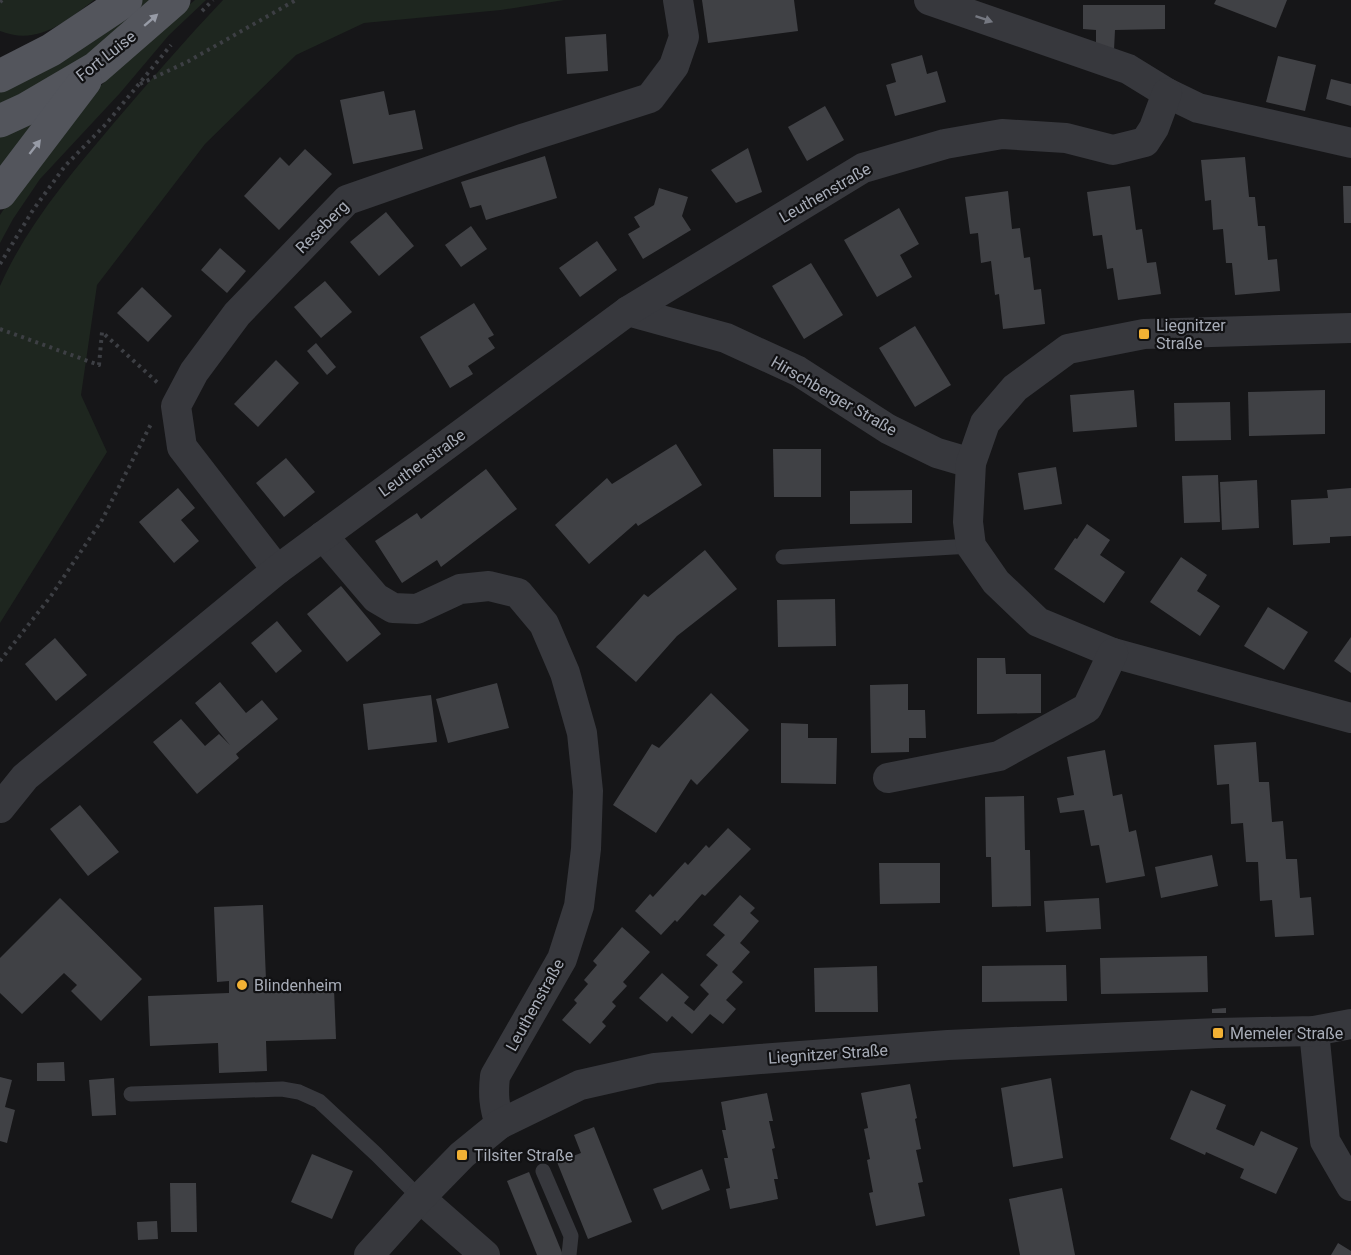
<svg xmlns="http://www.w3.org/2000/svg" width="1351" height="1255" font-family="Roboto,sans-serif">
<rect width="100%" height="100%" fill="#161618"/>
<!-- green -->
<g fill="#1e261f">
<path d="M0,0H94C65,22 38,46 0,31Z"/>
<path d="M141,0H156L86,59L0,112V92Z"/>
<path d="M195,0H206L169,35L120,93L40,179L13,219L0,243V215L30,169L90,96L150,38Z"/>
<path d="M223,0H564L501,10L364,23L296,55L205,144L97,285L81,395L107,452L0,623V286C27,225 70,175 113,124C149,82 185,40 223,0Z"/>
<path d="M49,106L0,178V133Z"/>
</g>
<!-- building -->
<g fill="#404145">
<path d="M702,0H794L798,31L708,43Z"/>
<path d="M1216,0H1287L1276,28L1214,4Z"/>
<path d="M1083,5H1165V29L1115,30L1114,50L1096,45V30L1083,29Z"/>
<path d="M606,34L608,71L567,74L565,37Z"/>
<path d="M922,55L927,74L937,71L946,102L895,116L886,85L896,82L891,64Z"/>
<path d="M1278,56L1316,65L1305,111L1266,102Z"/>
<path d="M1331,79L1351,84V106L1326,99Z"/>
<path d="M384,91L389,115L415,110L423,149L353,164L340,100Z"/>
<path d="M825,106L844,140L807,161L788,127Z"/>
<path d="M748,148L762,192L736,203L711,170Z"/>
<path d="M305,149L332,174L279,230L244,196L280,157L289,166Z"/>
<path d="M545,156L557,198L486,220L481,205L470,208L461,182Z"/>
<path d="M1245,157L1249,197H1255L1258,226H1265L1268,260L1277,259L1280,291L1235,295L1232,263H1226L1223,229L1213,230L1211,200L1205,201L1201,160Z"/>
<path d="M1130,186L1136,230L1142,229L1147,263L1156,262L1161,294L1118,300L1113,268L1107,269L1102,235L1093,236L1087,192Z"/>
<path d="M1343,186H1351V223H1344Z"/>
<path d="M659,188L688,197L682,216L691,230L643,259L628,234L640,227L634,217L654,205Z"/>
<path d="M1008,191L1012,229L1020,228L1024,258L1030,257L1034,290L1041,289L1045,324L1003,329L999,294L995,295L991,261L981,263L978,233L970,234L965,197Z"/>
<path d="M899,208L919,244L900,255L912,277L877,297L844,240Z"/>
<path d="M386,212L414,246L379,276L350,242Z"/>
<path d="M471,226L487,249L461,267L445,245Z"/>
<path d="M597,241L617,270L580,297L559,268Z"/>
<path d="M220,248L246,271L227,293L201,270Z"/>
<path d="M811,263L843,315L804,339L772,286Z"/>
<path d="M325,281L352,312L321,338L294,307Z"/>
<path d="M142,287L172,316L148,342L117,313Z"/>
<path d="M474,303L494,335L488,338L495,348L468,366L473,374L450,388L420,337Z"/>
<path d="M915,326L951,385L915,407L879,348Z"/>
<path d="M316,343L336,367L327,375L307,351Z"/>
<path d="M276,360L299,383L258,427L234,404Z"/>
<path d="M1134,390L1137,427L1073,432L1070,395Z"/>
<path d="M1325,390V434L1249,436L1248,392Z"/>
<path d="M1230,402L1231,440L1175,441L1174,403Z"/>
<path d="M676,444L702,485L638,526L636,523L589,564L555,525L607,478L612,484Z"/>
<path d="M773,449H821V497H774Z"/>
<path d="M286,458L315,492L284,517L256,483Z"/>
<path d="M1056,467L1062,504L1024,510L1018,473Z"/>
<path d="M486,469L517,509L441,567L437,560L402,583L375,541L417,513L421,519Z"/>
<path d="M1218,475L1220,522L1184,523L1182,476Z"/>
<path d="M1257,480L1259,528L1222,530L1220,482Z"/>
<path d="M178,488L195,508L181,520L199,541L174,563L139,522Z"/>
<path d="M1351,488V536L1330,537V543L1293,545L1291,500L1328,498L1327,490Z"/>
<path d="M912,490V523L850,524V491Z"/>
<path d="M1087,524L1110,540L1100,555L1125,572L1104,603L1054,569L1075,538L1077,539Z"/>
<path d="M705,550L737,589L677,636L636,682L596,647L644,594L648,597Z"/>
<path d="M1181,557L1207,575L1197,591L1220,606L1200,636L1150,602Z"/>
<path d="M341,586L381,634L347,662L307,614Z"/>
<path d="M835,599L836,646L778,647L777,600Z"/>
<path d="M1268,607L1308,632L1284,670L1244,646Z"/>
<path d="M277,621L302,651L276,673L251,643Z"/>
<path d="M1351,637V673L1334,661Z"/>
<path d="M55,638L87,675L56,701L25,664Z"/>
<path d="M977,658H1005L1006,674H1041V713L977,714Z"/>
<path d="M220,682L246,713L262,700L278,719L236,754L239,758L197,794L153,742L181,719L205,746L219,734L230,745L195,703Z"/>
<path d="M497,683L509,728L448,743L436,699Z"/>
<path d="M908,684V710H925L926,738H909V752L871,753L870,685Z"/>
<path d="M711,693L749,730L697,785L691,779L656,833L613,805L652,744L659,748Z"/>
<path d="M431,695L437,742L368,750L363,704Z"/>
<path d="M781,723L808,724V738H837L836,784L781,783Z"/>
<path d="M1256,742L1259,782H1269L1272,822L1283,821L1286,859H1297L1300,898L1311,897L1314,935L1275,937L1272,900L1260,901L1258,862H1246L1243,823L1231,824L1229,784L1217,785L1214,745Z"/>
<path d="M1105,750L1113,796L1122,794L1129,832L1136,830L1145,876L1106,883L1099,845L1091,846L1084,810L1060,813L1057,798L1074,795L1067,757Z"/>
<path d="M1024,796L1025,850H1030L1031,906L992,907L991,857H986L985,797Z"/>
<path d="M80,805L119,852L88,876L50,829Z"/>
<path d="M728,828L751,849L705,896L702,894L677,922L675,920L661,935L635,911L650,894L653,897L685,862L688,865L706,845L709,848Z"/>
<path d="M1212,855L1218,886L1161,898L1155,867Z"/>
<path d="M879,863H940V903L880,904Z"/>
<path d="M740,895L755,908L750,913L759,921L740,943L750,952L732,972L743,982L726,1000L736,1009L723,1024L710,1014L692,1034L672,1016L667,1022L639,998L662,973L689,997L684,1003L694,1011L709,994L700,985L718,965L706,955L725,935L713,925Z"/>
<path d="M60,898L142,979L101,1021L71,991L77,985L64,973L22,1014L0,993V958Z"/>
<path d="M1099,898L1101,929L1046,932L1044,901Z"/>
<path d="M263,905L266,980H255V992L334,989L336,1039L266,1041L267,1071L219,1073L218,1043L150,1046L148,996L229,993V981L217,982L214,907Z"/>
<path d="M622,927L650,952L623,982L627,986L612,1002L616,1006L602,1022L606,1026L590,1044L562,1020L577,1003L574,1000L588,984L584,980L597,965L593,961Z"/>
<path d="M1207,956L1208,992L1101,994L1100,958Z"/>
<path d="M1066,965L1067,1001L982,1002V966Z"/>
<path d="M877,966L878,1012H815L814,968Z"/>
<path d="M1226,1008V1013H1212V1009Z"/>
<path d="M64,1062L65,1081H37V1063Z"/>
<path d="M0,1077L12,1080L5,1107L15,1110L7,1143L0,1141Z"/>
<path d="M114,1078L116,1115L92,1116L89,1080Z"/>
<path d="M1051,1078L1063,1158L1013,1167L1001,1088Z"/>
<path d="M910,1084L917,1118L915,1119L921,1149L916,1150L923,1182L918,1183L925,1216L876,1226L869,1193L873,1192L867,1160L870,1159L864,1129L868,1128L861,1093Z"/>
<path d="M1191,1090L1226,1105L1216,1129L1254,1146L1261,1131L1298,1148L1276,1194L1240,1178L1244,1169L1206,1152L1205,1155L1170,1139Z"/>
<path d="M767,1093L773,1121H769L775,1148L772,1149L778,1179H774L778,1199L730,1209L726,1189L730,1188L724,1158H728L722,1130H726L721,1102Z"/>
<path d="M594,1127L632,1222L588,1239L557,1162L581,1153L574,1135Z"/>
<path d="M312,1154L353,1171L332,1219L291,1202Z"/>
<path d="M702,1169L710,1190L662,1210L653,1189Z"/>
<path d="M529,1172L563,1255H537L507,1181Z"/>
<path d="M170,1183H196L197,1232H171Z"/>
<path d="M1062,1188L1075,1255H1020L1009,1199Z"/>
<path d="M157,1221L158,1239L138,1240L137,1222Z"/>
<path d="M1338,1243L1351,1251V1255H1331Z"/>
</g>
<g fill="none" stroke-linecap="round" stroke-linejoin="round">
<!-- path -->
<g stroke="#3d3f44" stroke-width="4" stroke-dasharray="3 4.5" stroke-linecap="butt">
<path d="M0,2L2,0"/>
<path d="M202,11L213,0"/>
<path d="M140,84L187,62L296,0"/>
<path d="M0,264L33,210L65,166L106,124L171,45"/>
<path d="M0,329L99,365L102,332L158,383"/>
<path d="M0,661L51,596L102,520L151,424"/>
</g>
<!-- lane -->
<g stroke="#37383d" stroke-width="15">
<path d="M783,557L971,546"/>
<path d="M131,1094L282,1089L299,1092L319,1101L376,1154L420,1198"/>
<path d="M543,1171L571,1236L569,1255"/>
</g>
<!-- street -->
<g stroke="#37383d" stroke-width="30">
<path d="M929,0L1128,69L1167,93L1198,108L1351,143"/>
<path d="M628,311L726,338L798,371L888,429L937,453L971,463"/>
<path d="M1351,328L1144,334L1068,349L1015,388L985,423L971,463L968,522L971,546L996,582L1038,622L1113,653L1351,718"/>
<path d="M323,536L376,598L393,608L417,609L460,589L489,586L518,593L544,624L565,673L582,733L588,791L586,849L579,906L562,959L495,1076C493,1094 494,1107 500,1124"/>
<path d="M277,570L182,447L176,406L194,372L237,314L347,200L525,138L650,98L674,66L684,37L678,0"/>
<path d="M888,778L999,756L1087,708L1113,653"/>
<path d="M0,808L25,777L277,570L628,311L863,168L945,144L1002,134L1066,138L1113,150L1145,142L1154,128L1167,93"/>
<path d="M1314,1031L1325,1141L1351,1186"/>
<path d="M420,1198L485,1255"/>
<path d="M369,1255L420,1198L462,1155L500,1124L580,1085L655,1068L760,1059L948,1045L1218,1033L1314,1031L1351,1024"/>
</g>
<!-- primary -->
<g stroke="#53555c" stroke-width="33">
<path d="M0,76L51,50L126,0"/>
<path d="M0,121L26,109L96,68L174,0"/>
<path d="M0,193L85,81"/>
</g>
</g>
<!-- one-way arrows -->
<defs><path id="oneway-solid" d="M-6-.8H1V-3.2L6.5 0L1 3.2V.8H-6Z" transform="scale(1.5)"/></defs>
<use fill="#757881" href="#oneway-solid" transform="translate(984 19) rotate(19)"/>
<g fill="#979ba6">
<use href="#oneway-solid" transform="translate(151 20) rotate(-41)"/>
<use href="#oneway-solid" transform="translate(35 147) rotate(-52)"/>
</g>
<!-- markers -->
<g fill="#f2b134" stroke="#111113" stroke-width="2">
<rect x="1138" y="328" width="12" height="12" rx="3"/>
<circle cx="242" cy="985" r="6"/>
<rect x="1212" y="1027" width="12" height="12" rx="3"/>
<rect x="456" y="1149" width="12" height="12" rx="3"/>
</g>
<g text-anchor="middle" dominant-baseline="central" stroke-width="4.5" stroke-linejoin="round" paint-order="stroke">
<!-- street labels -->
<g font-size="16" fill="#a8adb8" stroke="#111113">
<text transform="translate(106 56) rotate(-38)">Fort Luise</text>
<text transform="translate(825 193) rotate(-30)">Leuthenstraße</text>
<text transform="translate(322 227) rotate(-45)">Reseberg</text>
<text transform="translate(834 396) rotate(30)">Hirschberger Straße</text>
<text transform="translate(422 463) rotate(-36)">Leuthenstraße</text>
<text transform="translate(535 1005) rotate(-61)">Leuthenstraße</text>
<text transform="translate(828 1054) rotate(-4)">Liegnitzer Straße</text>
</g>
<!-- poi labels -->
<g font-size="16" fill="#a8adb8" stroke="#111113" text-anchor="start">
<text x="1156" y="325">Liegnitzer<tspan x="1156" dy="18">Straße</tspan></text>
<text x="254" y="985">Blindenheim</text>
<text x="1230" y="1033">Memeler Straße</text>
<text x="474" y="1155">Tilsiter Straße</text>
</g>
</g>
</svg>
